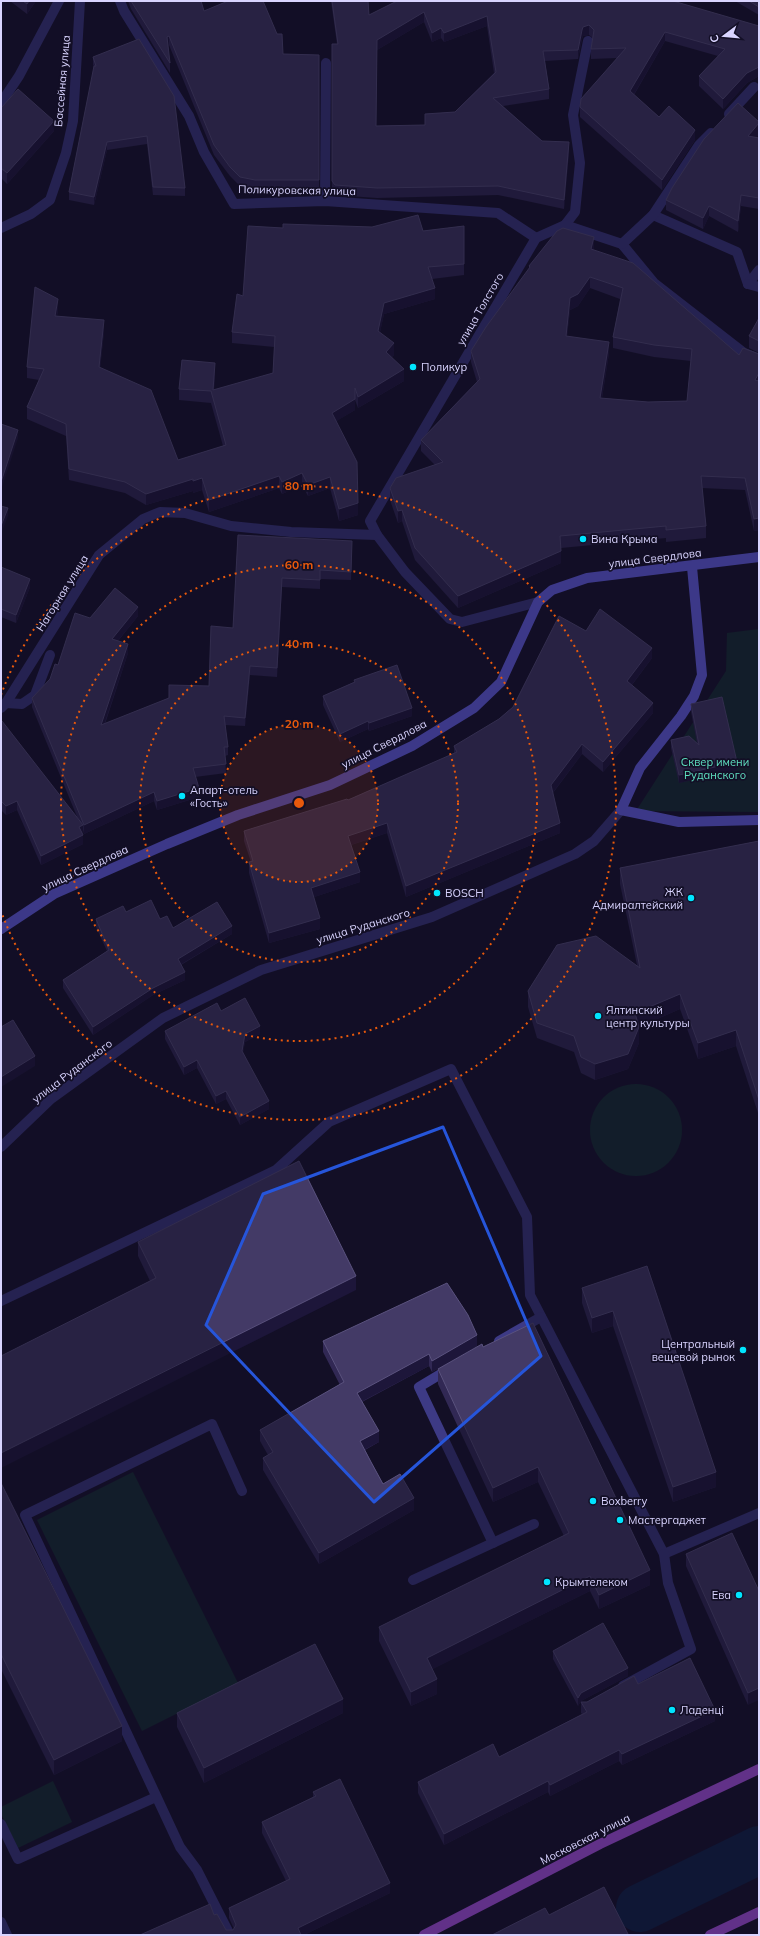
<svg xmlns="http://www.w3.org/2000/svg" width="760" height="1936" font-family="Mulish,sans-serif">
<rect width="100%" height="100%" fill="#130f26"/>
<!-- green -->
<g fill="#12302f">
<path d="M759,629V812L636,811L726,671L727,633Z"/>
<circle cx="636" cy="1130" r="46"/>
<path d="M133,1472L238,1683L142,1731L37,1520Z"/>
<path d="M53,1781L72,1822L18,1848L1,1814V1807Z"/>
</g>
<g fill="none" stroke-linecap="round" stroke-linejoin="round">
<!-- river -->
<path stroke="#0c2248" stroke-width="48" d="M640,1908L759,1850"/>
<!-- lane -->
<g stroke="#3d3a85" stroke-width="10">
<path d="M325,201L326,63"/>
<path d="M653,215L737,252L748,284"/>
<path d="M622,244L654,283L744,353L759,359"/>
<path d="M748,284L759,270"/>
<path d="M748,284L759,287"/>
<path d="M6,703L22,704L35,695L50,655"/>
<path d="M1,1301L276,1170L329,1122L451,1069L527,1217L530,1295L664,1554L759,1513"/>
<path d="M499,1341L541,1317"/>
<path d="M449,1369L419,1387L493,1543"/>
<path d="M413,1580L534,1524"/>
<path d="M623,1686L691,1649L668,1583L664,1554"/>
<path d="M1,1824L18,1859L156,1797"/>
<path d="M1,1922L7,1935"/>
<path d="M230,1935L197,1870L180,1847L25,1515L212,1424L242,1491"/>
</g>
<!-- street -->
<g stroke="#3d3a85" stroke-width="10">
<path d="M120,1L124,11L189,116L204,152L234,204L325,201L498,213L536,238"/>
<path d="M1,103L19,76L59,1"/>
<path d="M729,114L754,87"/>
<path d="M565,225L575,212L580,163L573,115L588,41"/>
<path d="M1,228L31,214L50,200L66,153L73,121L80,1"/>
<path d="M538,602L462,622L450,619L405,572L377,535L370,521L536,238L565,225L622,244L653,215L699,145L711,133"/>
<path d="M1,708L6,703L99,555L143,519L160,512L185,513L231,526L291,532L377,535"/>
<path d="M1,1147L51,1099L163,1018L261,970L432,917L575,854L594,841L621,810"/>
</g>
<!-- secondary -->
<g stroke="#6f6bff" stroke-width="10">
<path d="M692,567L702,675L694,696L681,716L640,768L621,810L679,822L759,820"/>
<path d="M1,929L54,894L167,844L238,815L330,785L412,746L474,708L501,682L538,602L552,590L587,578L759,557"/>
</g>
<!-- primary -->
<g stroke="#c25bff" stroke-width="10">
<path d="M424,1935L600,1844L759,1769"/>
<path d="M710,1935L759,1912"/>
</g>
</g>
<!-- wall -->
<g fill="#312854" fill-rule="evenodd">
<path d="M10,1H36L27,14Z"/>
<path d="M128,1H201L204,11L283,54L319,55V189L255,190L240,186L230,176L214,155L169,45L168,46L170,63V73L131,9Z"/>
<path d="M331,1H368L369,15L397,1L759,26V76L747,83L723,109L699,86V76L718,56L665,41L634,95L659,117L695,140L662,190L580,117V107L617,58L591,59V49L593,38L589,35L583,36L582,39L578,59L545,61L549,89V99L503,106L542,141L569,152L564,209L498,195L377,198L335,195L332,191V44H337ZM424,22L432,42L441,38L444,42L487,26L494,73L455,112L425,114V125L376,126L377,50Z"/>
<path d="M735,1H759V15Z"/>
<path d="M93,57L185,188V196L153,195L147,144L107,150L94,205L69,200V192L94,67L93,65Z"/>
<path d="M1,108L54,131L7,184L1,178Z"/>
<path d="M759,122V134L756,137L759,138V209L741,206L738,232L709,216L703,229L666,210V200Z"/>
<path d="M464,226V275L432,279L435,299L384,314L380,332L394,355L392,357L404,381L358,408L355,400V410L336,421L358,515L339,521L330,488L308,496L302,485L282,494L279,488L209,512L202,490L193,493V491L146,505L125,493L69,480L66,436L27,419V407L39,380L27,378V367L58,310L57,316L104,332L100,368L178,460L223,446L211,403L179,400V389L215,374L214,390L273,373L274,347L232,343V332L243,296L283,228L423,231Z"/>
<path d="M594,250L739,355L759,354V530L754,531L745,490L702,488L706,526V538L666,542V538L561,548V563L458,608L415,560L402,521L398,523L390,500V488L435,465L421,451V440L477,382L471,362V351L529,269V266ZM590,288L620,299L613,337V348L654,357L691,361L687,401L648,402L602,398L609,353L567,336L570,310L578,306Z"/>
<path d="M759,318V353L749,348V336Z"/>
<path d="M238,535L352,550L351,580L320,579V589L282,587L277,677L250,675L245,726L225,725L228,747V755L225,756L226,773L195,777L199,797L157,810L154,801L84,834L83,830V844L41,865L17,810L6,815L1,810V722L78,819L32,707V698L50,679L58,665L90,618L138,616L118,641L128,653L105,724L209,686L233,628Z"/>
<path d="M1,567L30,587L16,623L1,617Z"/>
<path d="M586,631L652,658L632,685L653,713L603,772L582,754L553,793L560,833L406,897L387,833L351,845L360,882L314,897L320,929L269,943L249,873V862H251L244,841V831L348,800L454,754V746L499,719L513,707Z"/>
<path d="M354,680L412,716L369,731L368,729L340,742L323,705V696L354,682Z"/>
<path d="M691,704L737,770L679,783L671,748V740L697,743L691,712Z"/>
<path d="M759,841V1116L736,1046L698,1059L680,1009L639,1027V1043L628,1069L595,1080L581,1073L574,1052L537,1038L528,1007V991L637,965L620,884V868Z"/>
<path d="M126,912L160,919L173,928L232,934L181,965L185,980L153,995L93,1035L63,988V980L107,951L96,927V919Z"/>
<path d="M221,1011L260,1034L245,1042L243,1052L269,1109L240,1125L226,1099L216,1104L197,1068L184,1075L165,1039V1031Z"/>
<path d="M138,1242L356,1290L150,1281L138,1256Z"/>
<path d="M647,1266L716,1487L673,1502L613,1326L592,1333L582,1303V1288Z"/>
<path d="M323,1341L477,1346L432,1372L429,1366L362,1402L379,1442L365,1450L383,1484L414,1510L319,1564L263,1470V1458L268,1455L260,1441V1430L340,1385L323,1352Z"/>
<path d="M483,1347L650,1585L599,1609L590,1591L432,1669L437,1694L411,1706L379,1641V1627L564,1536L538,1482L493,1502L438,1384V1369Z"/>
<path d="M1,1483L122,1741L54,1775L1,1669Z"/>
<path d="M686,1554L759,1591L748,1705L686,1566Z"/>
<path d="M553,1651L628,1676L581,1701L578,1706L553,1659Z"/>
<path d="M638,1684L715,1721L622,1765L619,1761L550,1796L548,1792L444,1845L418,1793V1782L499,1757L582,1714L581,1713V1702H587Z"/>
<path d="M177,1713H343L204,1783L177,1727Z"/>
<path d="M313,1792L390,1893L304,1935H140L214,1915L226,1930H233L234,1929L229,1918V1908L286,1881L262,1833V1822L313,1797Z"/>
</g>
<!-- shaded-wall -->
<g fill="#1d163a">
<path d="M29,1H36L27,14V4Z"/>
<path d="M424,12V22L377,50V40Z"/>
<path d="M487,16V26L444,42V33Z"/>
<path d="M589,25V35L583,36L582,39L578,59V50L582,30L583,27Z"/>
<path d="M441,28V38L432,42V33Z"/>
<path d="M665,32V41L630,101V91Z"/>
<path d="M169,36V45L167,46V37Z"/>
<path d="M759,67V76L747,83L723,109V99L747,73Z"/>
<path d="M54,121V131L7,184V173Z"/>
<path d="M759,123V134L748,146V136Z"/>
<path d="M695,130V140L662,190V180Z"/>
<path d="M107,142V150L94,205V197Z"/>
<path d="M569,142V152L564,209V200Z"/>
<path d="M741,195V206L738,232V221Z"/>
<path d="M709,206V216L703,229V218Z"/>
<path d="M594,237V249L591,260V249Z"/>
<path d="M590,277V288L578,306L570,310L566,347V336L570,298Z"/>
<path d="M435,288V299L384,314L378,342V331L384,303Z"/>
<path d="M58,299V310L55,327V316Z"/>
<path d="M104,320V332L99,379V367Z"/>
<path d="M609,342V353L600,410V398Z"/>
<path d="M394,343V355L386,363V352Z"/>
<path d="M215,363V374L213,402V390Z"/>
<path d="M404,369V381L358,408V397Z"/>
<path d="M759,373V385L755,380Z"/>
<path d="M355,399V410L332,424V413Z"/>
<path d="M18,430V438L1,490V482Z"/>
<path d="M302,473V485L282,494V482Z"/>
<path d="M279,476V488L209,512V500Z"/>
<path d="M330,477V488L308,496V485Z"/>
<path d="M202,478V490L193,493V481Z"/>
<path d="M193,479V491L146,505V494Z"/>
<path d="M358,503V515L339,521V509Z"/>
<path d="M8,508V516L1,534V526Z"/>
<path d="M402,510V521L398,523V511Z"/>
<path d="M759,518V530L754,531V519Z"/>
<path d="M561,551V563L458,608V596Z"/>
<path d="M282,578V587L277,677V668Z"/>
<path d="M30,579V587L16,623V615Z"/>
<path d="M138,607V616L112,648V639Z"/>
<path d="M128,644V653L101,734V725Z"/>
<path d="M652,648V658L627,691V681Z"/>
<path d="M250,666V675L245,726V718Z"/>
<path d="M653,703V713L603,772V762Z"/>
<path d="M412,708V716L369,731V723Z"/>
<path d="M368,721V729L340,742V734Z"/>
<path d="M582,744V754L551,795V785Z"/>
<path d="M737,762V770L679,783V775Z"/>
<path d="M199,788V797L157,810V801Z"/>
<path d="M154,792V801L84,834V825Z"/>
<path d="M17,801V810L6,815V806Z"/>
<path d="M387,823V833L348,846V836Z"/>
<path d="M560,823V833L406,897V886Z"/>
<path d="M83,825V834L79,827Z"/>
<path d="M83,835V844L41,865V856Z"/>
<path d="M360,872V882L311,898V888Z"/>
<path d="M320,918V929L269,943V933Z"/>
<path d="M232,926V934L178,966V959Z"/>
<path d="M185,972V980L153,995L93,1035V1027L153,988Z"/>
<path d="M680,994V1009L639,1027V1043L628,1069L595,1080V1064L635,1013Z"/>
<path d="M260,1026V1034L245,1042L242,1059V1051L245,1034Z"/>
<path d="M736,1030V1046L698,1059V1043Z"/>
<path d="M35,1056V1066L1,1087V1077Z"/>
<path d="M197,1060V1068L184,1075V1067Z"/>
<path d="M226,1091V1099L216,1104V1096Z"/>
<path d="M269,1101V1109L240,1125V1117Z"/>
<path d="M356,1276V1290L1,1468V1453Z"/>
<path d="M613,1311V1326L592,1333V1318Z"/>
<path d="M477,1335V1346L432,1372V1361Z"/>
<path d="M429,1354V1366L357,1404V1393Z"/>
<path d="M379,1431V1442L360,1452V1441Z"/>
<path d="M538,1467V1482L493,1502V1488Z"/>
<path d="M716,1472V1487L673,1502V1487Z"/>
<path d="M414,1498V1510L319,1564V1553Z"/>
<path d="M650,1570V1585L599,1609V1595Z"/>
<path d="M590,1576V1591L427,1672V1658Z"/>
<path d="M628,1668V1676L581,1701L578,1706V1698L581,1693Z"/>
<path d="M437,1679V1694L411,1706V1692Z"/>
<path d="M759,1688V1700L748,1705V1693Z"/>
<path d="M343,1699V1713L204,1783V1768Z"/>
<path d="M715,1710V1721L622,1765V1754Z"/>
<path d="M122,1726V1741L54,1775V1760Z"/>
<path d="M619,1750V1761L550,1796V1785Z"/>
<path d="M548,1781V1792L444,1845V1834Z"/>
<path d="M390,1883V1893L304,1935H298V1928Z"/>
</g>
<!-- building -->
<g fill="#433a66" stroke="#5a527e" fill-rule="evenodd">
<path d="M23,1H29L27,4Z"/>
<path d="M131,1H201L204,11L228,1H263L277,34H282L283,54L319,55V180H255L240,177L230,167L214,145L169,36L167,37L170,63Z"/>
<path d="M332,1H368L369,15L397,1H673L759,26V67L747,73L723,99L699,76L725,49L665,32L630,91L659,117L669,106L695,130L662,180L580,107L581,99L626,48L591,49L594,30L589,25L583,27L582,30L578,50L543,51L549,89L493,98L542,141L569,142L564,200L498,186L377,188L335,185L332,181V44H338ZM424,12L432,33L441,28L444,33L487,16L496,72L455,112L425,114V125L376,126L377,40Z"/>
<path d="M749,1H759V7Z"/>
<path d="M139,39L174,96L185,188L153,187L147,136L107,142L94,197L69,192L94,66H96L93,57Z"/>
<path d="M18,89L54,121L7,173L1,168V108Z"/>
<path d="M738,103L759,122V123L748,136L759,138V198L741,195L738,221L709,206L703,218L666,200L672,188L704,139Z"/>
<path d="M418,215L423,231L464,226V264L428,267L435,288L384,303L378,331L394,343L386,352L404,369L358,397L355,388V399L332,413L357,462L358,503L339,509L330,477L308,485L302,473L282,482L279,476L209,500L202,478L193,481V479L146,494L125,482L69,469L66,424L27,407L44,369L27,367L35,287L58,299L55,316L104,320L99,367L151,390L178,460L226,445L211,391L179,389L182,360L215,363L213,390L273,373L275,336L232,332L237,294L243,296L248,226L283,228V224L372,227Z"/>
<path d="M563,228L594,237L591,249L633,263L739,355L743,348L759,354V373L755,380L759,381V518L754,519L745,478L701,476L706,526L666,530V526L560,536L561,551L458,596L415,548L402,510L398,511L390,488L396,478L443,462L421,440L480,379L471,351L486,327L530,267L529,266L557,231ZM590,277L623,288L613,337L654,345L692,349L687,401L648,402L600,398L609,342L566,336L570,298L578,294Z"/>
<path d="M759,318V341L749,336Z"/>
<path d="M1,424L18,430L1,482Z"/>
<path d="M1,506L8,508L1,526Z"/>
<path d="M238,535L352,541L351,572L320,570V580L282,578L277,668L250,666L245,718L224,716L228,747H224L226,764L193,768L199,788L157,801L154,792L84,825L32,698L50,679L55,664L58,665L75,613L90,618L115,588L138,607L112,639L128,644L101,725L169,698V685L209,686L211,626L233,628Z"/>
<path d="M1,567L30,579L16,615L1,609Z"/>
<path d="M600,609L652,648L627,681L653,703L603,762L582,744L551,785L560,823L406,886L387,823L348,836L360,872L311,888L320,918L269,933L249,862L253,861L244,831L347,799L348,800L457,752L454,746L499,719L513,707L559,616L586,631Z"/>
<path d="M397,665L412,708L369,723L368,721L340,734L323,696L355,682L354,680Z"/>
<path d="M722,697L737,762L679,775L671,740L689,736L699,745L691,704Z"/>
<path d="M2,721L83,825L79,827L83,835L41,856L17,801L6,806L1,801V722Z"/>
<path d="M759,841V1100L736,1030L698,1043L680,994L635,1013L639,1027L628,1054L595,1064L581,1057L574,1036L537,1023L528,991L557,945L596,936L640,968L620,868Z"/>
<path d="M151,900L160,919L167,916L173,928L217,902L232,926L178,959L185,972L153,988L93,1027L63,980L109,950L96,919L123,906L126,912Z"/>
<path d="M245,998L260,1026L245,1034L242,1051L269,1101L240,1117L226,1091L216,1096L197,1060L184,1067L165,1031L217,1003L221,1011Z"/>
<path d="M13,1020L35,1056L1,1077V1027Z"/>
<path d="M299,1161L356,1276L1,1453V1356L156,1278L138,1242Z"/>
<path d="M647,1266L716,1472L673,1487L613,1311L592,1318L582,1288Z"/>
<path d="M447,1283L468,1315L477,1335L432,1361L429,1354L357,1393L379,1431L360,1441L371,1462L383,1484L400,1474L414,1498L319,1553L263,1458L273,1452L260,1430L344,1382L323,1341Z"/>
<path d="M533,1323L650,1570L599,1595L590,1576L427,1658L437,1679L411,1692L379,1627L569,1533L538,1467L493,1488L438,1369L482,1344L483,1347Z"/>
<path d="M1,1483L122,1726L54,1760L1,1654Z"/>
<path d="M732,1533L759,1591V1688L748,1693L686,1554Z"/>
<path d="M603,1623L628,1668L581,1693L578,1698L553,1651Z"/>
<path d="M315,1644L343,1699L204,1768L177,1713Z"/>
<path d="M690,1658L715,1710L622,1754L619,1750L550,1785L548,1781L444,1834L418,1782L493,1744L499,1757L587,1712L581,1702H587L634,1676L638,1684Z"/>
<path d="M340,1779L390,1883L298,1928L301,1935H140L210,1904L214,1915L217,1914L226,1930H233L236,1925L229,1908L290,1879L262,1822L316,1796L313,1792Z"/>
<path d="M604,1887L628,1934L625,1935H492L545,1908L549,1915Z"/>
</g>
<!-- marked area -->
<path d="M0 0H760V1936H0ZM443,1127L541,1356L374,1502L206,1325L263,1194Z" fill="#130f26" fill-opacity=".55" fill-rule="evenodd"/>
<path fill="none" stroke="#2655da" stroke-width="3" stroke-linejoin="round" d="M443,1127L541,1356L374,1502L206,1325L263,1194Z"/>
<!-- distance rings -->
<circle cx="299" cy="803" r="79" fill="#e8590c" fill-opacity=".12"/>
<g fill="none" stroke="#e8590c" stroke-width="2" stroke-dasharray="2 4">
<circle cx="299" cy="803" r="79"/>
<circle cx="299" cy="803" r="159"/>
<circle cx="299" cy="803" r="238"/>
<path d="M1 695A317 317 0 1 1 1 911"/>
</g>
<!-- markers -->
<g fill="#00e5ff" stroke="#130f26" stroke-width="1.5">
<circle cx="413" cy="367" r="4"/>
<circle cx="583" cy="539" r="4"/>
<circle cx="182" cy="796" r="4"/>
<circle cx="437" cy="893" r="4"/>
<circle cx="691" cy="898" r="4"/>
<circle cx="598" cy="1016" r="4"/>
<circle cx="743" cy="1350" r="4"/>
<circle cx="593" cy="1501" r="4"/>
<circle cx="620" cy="1520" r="4"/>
<circle cx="547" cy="1582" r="4"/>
<circle cx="739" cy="1595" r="4"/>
<circle cx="672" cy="1710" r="4"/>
</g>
<g text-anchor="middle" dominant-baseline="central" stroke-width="3.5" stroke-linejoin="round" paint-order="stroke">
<!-- street labels -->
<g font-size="11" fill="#d9d4ff" stroke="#130f26">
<text transform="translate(62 81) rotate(-85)">Бассейная улица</text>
<text transform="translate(297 190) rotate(1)">Поликуровская улица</text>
<text transform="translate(480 309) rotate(-60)">улица Толстого</text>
<text transform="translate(655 558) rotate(-7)">улица Свердлова</text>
<text transform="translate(62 593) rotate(-58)">Нагорная улица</text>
<text transform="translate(384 744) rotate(-27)">улица Свердлова</text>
<text transform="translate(85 868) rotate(-25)">улица Свердлова</text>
<text transform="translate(363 926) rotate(-17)">улица Руданского</text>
<text transform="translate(72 1071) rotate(-37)">улица Руданского</text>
<text transform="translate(585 1839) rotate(-27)">Московская улица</text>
</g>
<!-- poi labels -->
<g font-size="11" fill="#d9d4ff" stroke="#130f26" text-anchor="start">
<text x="421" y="367">Поликур</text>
<text x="591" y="539">Вина Крыма</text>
<text x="190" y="790">Апарт-отель<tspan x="190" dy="13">«Гость»</tspan></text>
<text x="683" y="892" text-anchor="end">ЖК<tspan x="683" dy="13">Адмиралтейский</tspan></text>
<text x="445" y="893">BOSCH</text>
<text x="606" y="1010">Ялтинский<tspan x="606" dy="13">центр культуры</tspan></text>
<text x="735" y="1344" text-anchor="end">Центральный<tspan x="735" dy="13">вещевой рынок</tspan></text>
<text x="601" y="1501">Boxberry</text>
<text x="628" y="1520">Мастергаджет</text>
<text x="555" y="1582">Крымтелеком</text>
<text x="731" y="1595" text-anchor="end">Ева</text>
<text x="680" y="1710">Ладенці</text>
</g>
<!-- park labels -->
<g font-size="11" fill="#5fe0c0" stroke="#130f26">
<text x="715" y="762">Сквер имени<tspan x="715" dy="13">Руданского</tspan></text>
</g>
</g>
<circle cx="299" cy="803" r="6" fill="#e8590c" stroke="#130f26" stroke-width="2"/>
<g font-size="12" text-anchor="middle" font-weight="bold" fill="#e8590c" stroke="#130f26" stroke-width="3.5" stroke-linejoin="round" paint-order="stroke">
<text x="299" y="490">80 m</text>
<text x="299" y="569">60 m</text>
<text x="299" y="648">40 m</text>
<text x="299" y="728">20 m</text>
</g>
<!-- border -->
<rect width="760" height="1936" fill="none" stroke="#d9d4ff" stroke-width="4"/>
<!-- north arrow -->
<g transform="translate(724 36) rotate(254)" stroke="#130f26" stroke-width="3" paint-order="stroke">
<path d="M0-3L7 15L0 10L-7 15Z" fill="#d9d4ff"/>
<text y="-6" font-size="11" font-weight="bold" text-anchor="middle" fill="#d9d4ff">С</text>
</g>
</svg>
